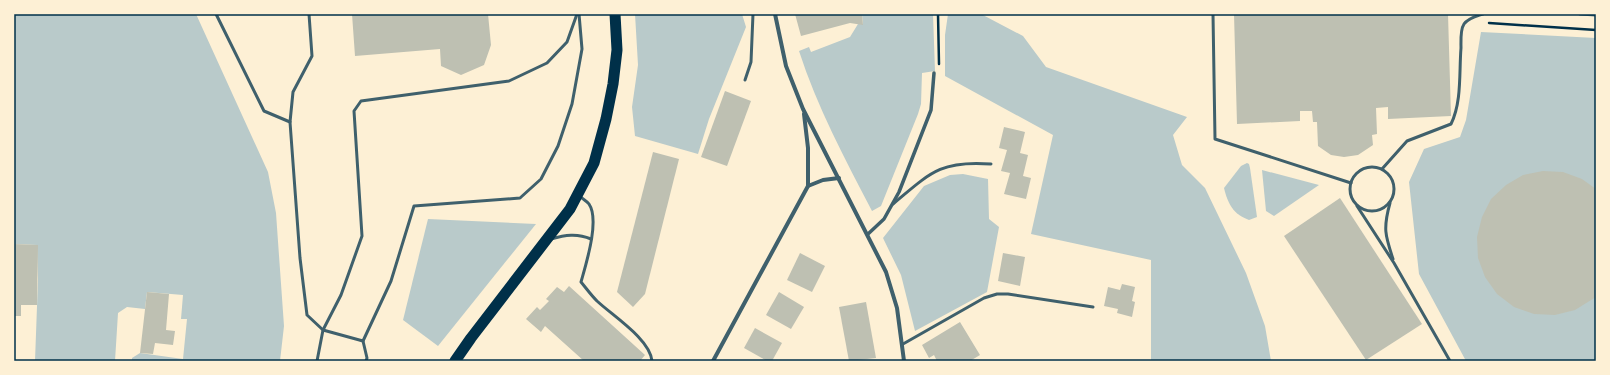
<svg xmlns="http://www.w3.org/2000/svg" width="1610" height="375" font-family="'Alegreya Sans',sans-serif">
<rect width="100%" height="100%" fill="#fdf0d5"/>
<!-- green -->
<g fill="#b9caca">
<path d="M14,14H196L268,172L276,213L284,326L280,361H132V358L140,353L183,359L187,319H181L183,295L147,292L145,309L127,307L118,313L115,361H35L38,279L37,245L14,244Z"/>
<path d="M635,14H742L746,27L709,119L698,154L635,136L632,107L638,65Z"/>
<path d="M862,14H933L935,71L922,73L921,104L918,114L881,206L872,211C845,159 817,107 799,51L809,47L811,52L850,37L858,24H863Z"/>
<path d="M948,14H981L1023,36L1046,67L1187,117L1173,135L1182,165L1205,188L1246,273L1265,326L1271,361H1151V260L1031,234L1053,135L945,76V35Z"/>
<path d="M1481,32L1596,38V361H1466L1419,274L1409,182L1424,149L1460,137L1466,120Z"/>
<path d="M1247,163L1249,164L1250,168L1257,217L1249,220C1233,214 1228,204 1224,188L1241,166Z"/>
<path d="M1262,170L1319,185L1274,216L1266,211Z"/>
<path d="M963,174L988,179L989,219L999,227L987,292L915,331L901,275L883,238L924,186L950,175Z"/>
<path d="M428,219L536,224L438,346L403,320Z"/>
</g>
<!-- building -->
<g fill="#bec0b2">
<path d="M352,14H488L491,45L484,65L461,75L441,66L440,49L355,56Z"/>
<path d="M795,14H862L863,25L850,23L801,36Z"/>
<path d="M1234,14H1448L1451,116L1388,119V107L1376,108L1377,134L1372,135L1373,145L1358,155L1344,157L1331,155L1318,146L1317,122H1313L1312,111H1300V121L1237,124Z"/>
<path d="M725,91L751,101L727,166L701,157Z"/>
<path d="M1004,127L1025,132L1020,153L1028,155L1023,176L1031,178L1026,199L1004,194L1010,173L1001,171L1007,150L999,148Z"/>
<path d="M653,152L679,159L645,294L633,307L617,292Z"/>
<path d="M1543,171L1563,172L1582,179L1596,189V297L1575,310L1555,315L1534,314L1514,307L1497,294L1485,277L1478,258L1477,237L1482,217L1491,199L1506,185L1523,175Z"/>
<path d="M1340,198L1422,324L1366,360L1284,236Z"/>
<path d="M14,244L38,245L37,305H21V316H14Z"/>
<path d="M800,253L825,266L812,292L787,280Z"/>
<path d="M1003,253L1025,257L1020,286L998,281Z"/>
<path d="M1122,284L1135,287L1132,301L1135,302L1132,317L1117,313L1118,309L1104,306L1108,287L1120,290Z"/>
<path d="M569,286L645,355L640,361H584L545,326L541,332L526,319L537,307L540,310L549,301L546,299L557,287L564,292Z"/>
<path d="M147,292L169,294L166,330L175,331L173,345L155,343L153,354L140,353Z"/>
<path d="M779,292L804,307L791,329L766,315Z"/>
<path d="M866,302L876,358L849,361L839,307Z"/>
<path d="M960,322L980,355L970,361H937L934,355L929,358L922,345Z"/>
<path d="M755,328L782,343L772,361H767L744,348Z"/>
</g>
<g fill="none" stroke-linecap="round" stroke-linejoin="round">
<!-- path -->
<g stroke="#003049" stroke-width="2.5">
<path d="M938,14L939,64"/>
<path d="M1489,23L1596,30"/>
</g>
<!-- service -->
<g stroke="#3f606c" stroke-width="3">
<path d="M216,14L264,111L290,122"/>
<path d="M309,14L312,56L293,92L290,122L300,258L307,315L323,330L363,341L391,281L414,206L520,198L541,179L558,146L572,104L582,49L579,14"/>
<path d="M1213,14L1215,139L1351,183"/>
<path d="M1580,14L1596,15"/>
<path d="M745,80L751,62L753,14"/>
<circle cx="1372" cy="189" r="22"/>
<path d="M1382,169L1407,141L1451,124C1462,102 1459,72 1461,48C1461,41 1460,30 1464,24C1468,18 1477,16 1483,14"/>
<path d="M580,196C582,199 587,201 589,204C600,220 586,264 581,282C586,288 591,295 597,301C613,316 650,339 652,361"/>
<path d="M1390,203C1383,228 1385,235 1393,259"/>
<path d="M893,204C930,173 941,160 991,164"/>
<path d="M1357,206L1394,263L1450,361"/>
<path d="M551,239C565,235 577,233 591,239"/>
<path d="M363,341L367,358L366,361"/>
<path d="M903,344L984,298L997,294H1008L1093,307"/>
<path d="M317,361L323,330L341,295L362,236L354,111L361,101L509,81L547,63L567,42L577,14"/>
</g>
<!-- pedestrian -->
<path stroke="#3f606c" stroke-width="3.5" d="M868,234L884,219L899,192L931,110L934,73"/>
<!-- minor -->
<g stroke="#3f606c" stroke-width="4">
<path d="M775,14L786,66L803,109L886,272L897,308L904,361"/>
<path d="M808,186L823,180L839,178"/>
<path d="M713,361L808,186V148L804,114"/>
</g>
<!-- trunk -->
<path stroke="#003049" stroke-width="11" d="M455,361L471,338L570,209L594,163L606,119L613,84L617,50L615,14"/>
</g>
<!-- border -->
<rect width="1610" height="375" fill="none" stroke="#fdf0d5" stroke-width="30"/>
<rect x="15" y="15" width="1580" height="345" fill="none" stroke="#003049" stroke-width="1.5"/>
</svg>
